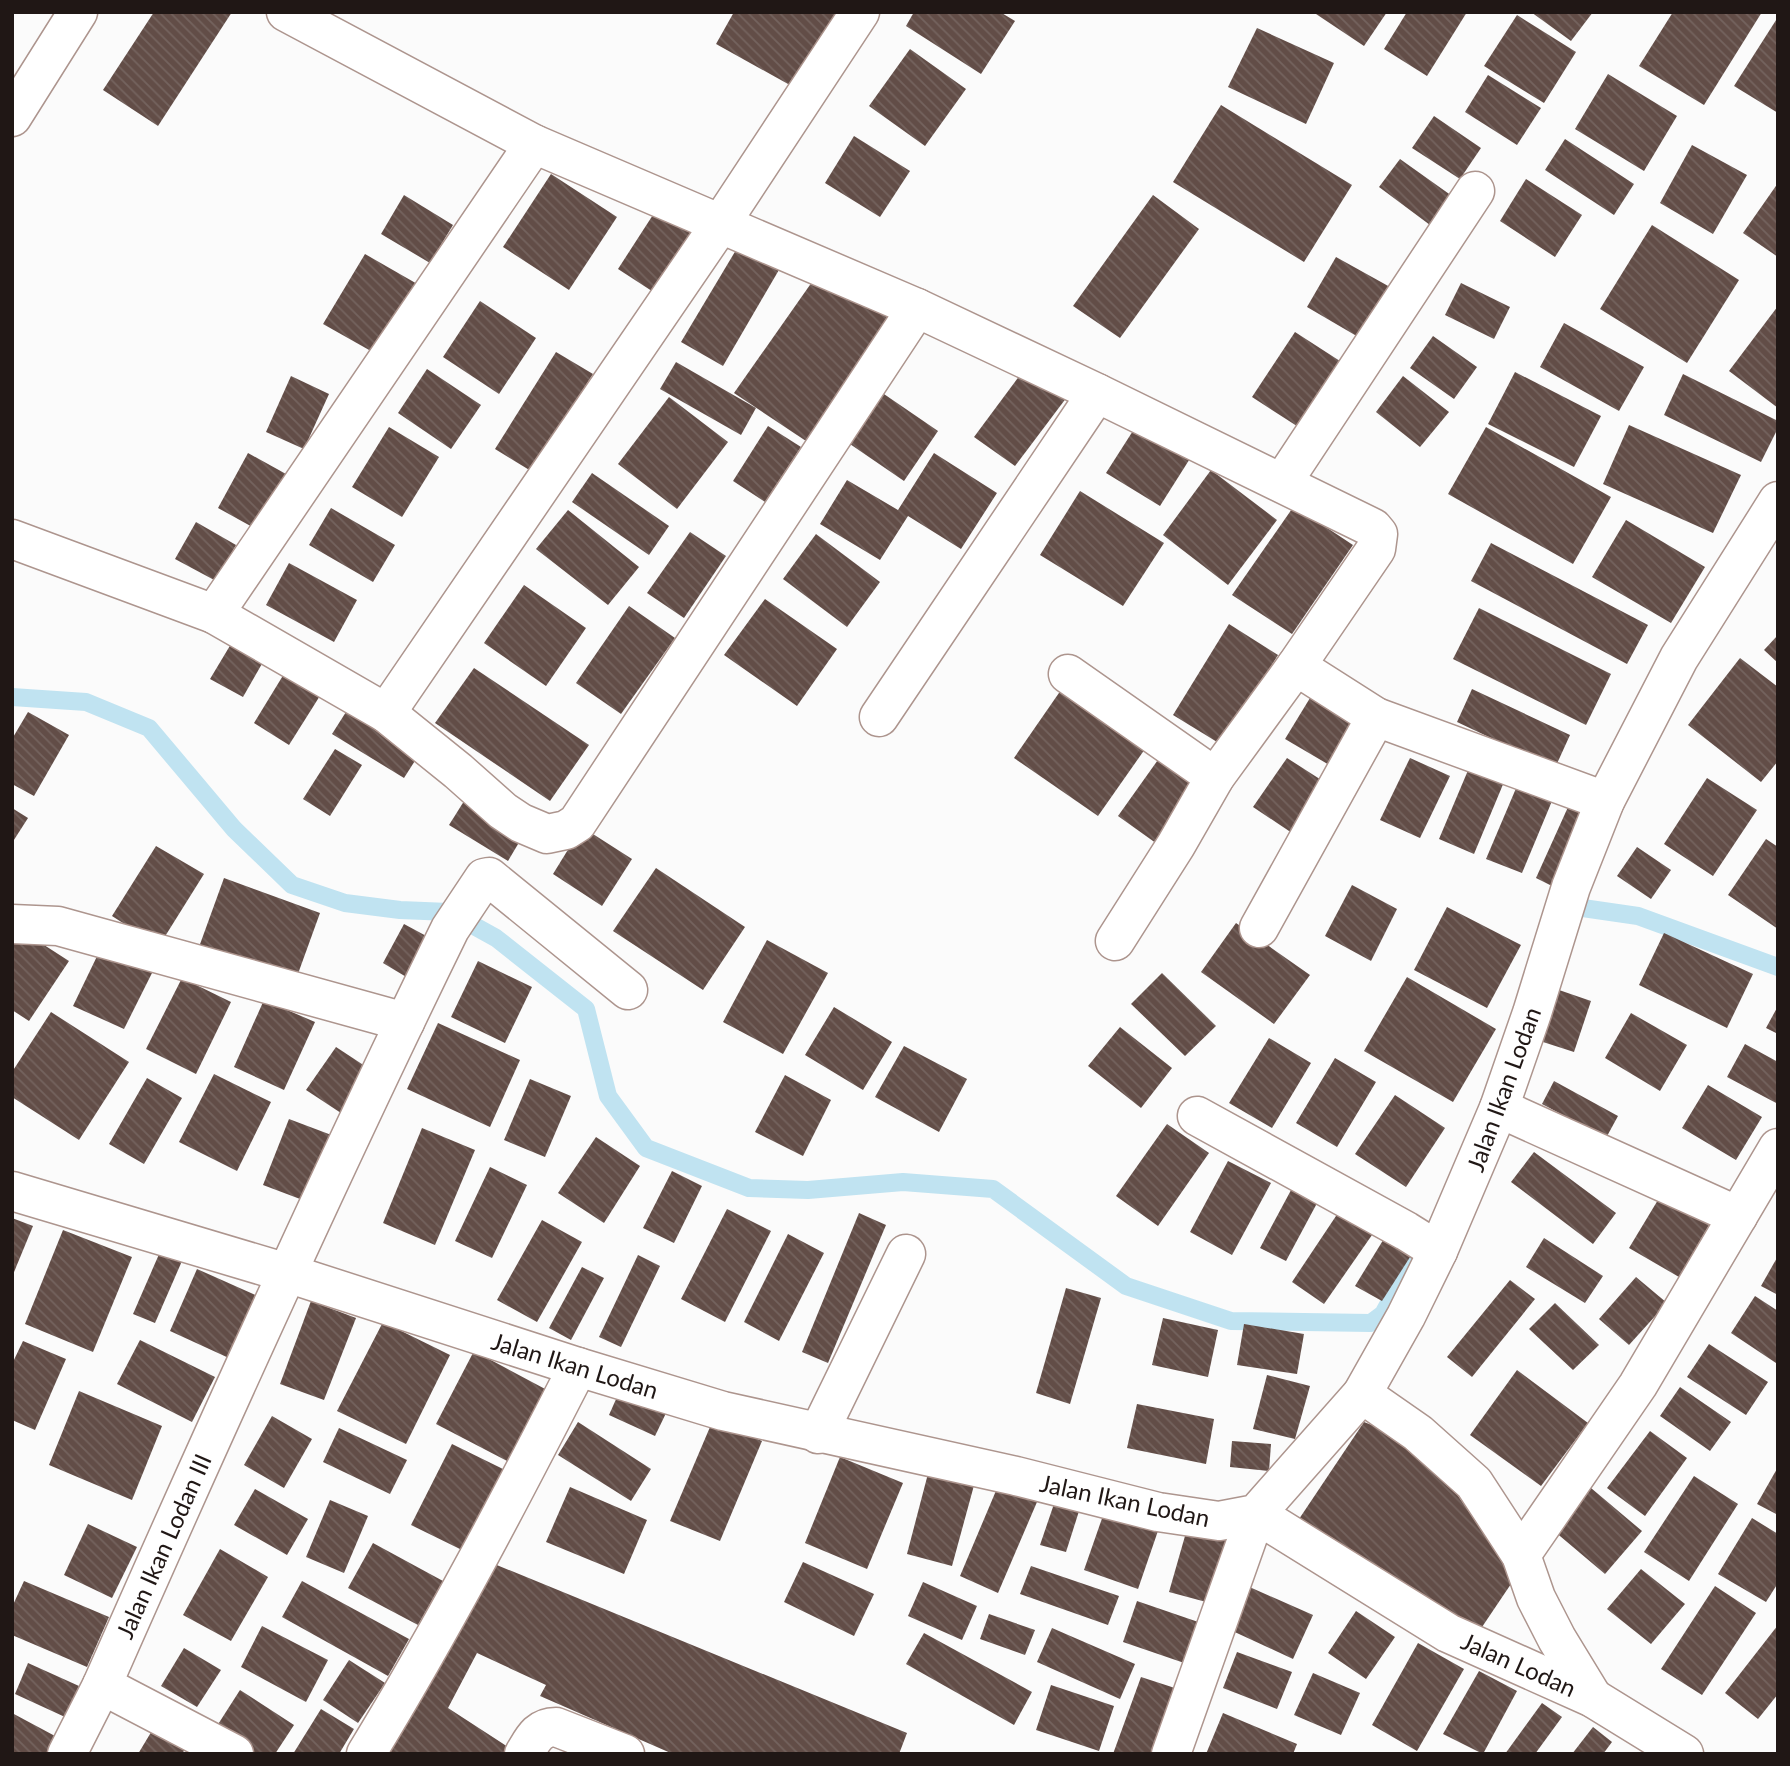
<svg xmlns="http://www.w3.org/2000/svg" width="1790" height="1766" font-family="Lato,sans-serif">
<defs>
<pattern id="building-back-hatch" width="6" height="6" patternUnits="userSpaceOnUse" patternTransform="scale(1.75)"><rect width="6" height="6" fill="#624d47"/><path d="M-1 5l2 2M0 0l6 6M5-1l2 2" fill="none" stroke="#74635e"/></pattern>
</defs>
<rect width="100%" height="100%" fill="#fbfbfb"/>
<g fill="none" stroke-linecap="round" stroke-linejoin="round">
<!-- stream -->
<g stroke="#c0e3f1" stroke-width="18">
<path d="M12,697L86,702L149,728L234,829L292,885L345,903L400,910L449,912L496,938L586,1009L608,1096L646,1148L749,1188L808,1190L903,1182L993,1189L1126,1286L1231,1321L1371,1323L1383,1314L1422,1243"/>
<path d="M1562,905L1638,916L1778,967"/>
</g>
</g>
<!-- building -->
<g fill="url(#building-back-hatch)">
<path d="M154,12H232L158,126L103,90Z"/>
<path d="M734,12H838L797,89L716,44Z"/>
<path d="M914,12H1000L1015,21L981,74L906,26Z"/>
<path d="M1313,12H1387L1364,46Z"/>
<path d="M1407,12H1467L1427,76L1384,49Z"/>
<path d="M1531,12H1593L1571,41Z"/>
<path d="M1673,12H1762L1704,105L1639,66Z"/>
<path d="M1517,15L1576,52L1544,103L1484,66Z"/>
<path d="M1778,17V113L1734,86Z"/>
<path d="M1257,28L1334,63L1306,124L1228,87Z"/>
<path d="M910,49L966,89L925,146L869,106Z"/>
<path d="M1608,74L1677,116L1644,171L1575,129Z"/>
<path d="M1488,75L1541,108L1517,145L1465,112Z"/>
<path d="M1221,105L1352,185L1304,262L1173,182Z"/>
<path d="M1434,116L1481,148L1460,179L1412,148Z"/>
<path d="M854,136L910,171L880,217L825,183Z"/>
<path d="M1565,139L1634,184L1614,215L1545,170Z"/>
<path d="M1692,145L1747,175L1713,234L1660,203Z"/>
<path d="M1400,159L1452,196L1430,225L1379,187Z"/>
<path d="M551,174L617,217L569,290L503,247Z"/>
<path d="M1526,179L1582,215L1555,257L1500,221Z"/>
<path d="M1778,183V257L1743,233Z"/>
<path d="M404,195L453,225L430,263L381,234Z"/>
<path d="M1153,195L1199,229L1120,338L1073,306Z"/>
<path d="M660,204L701,230L658,295L618,269Z"/>
<path d="M1652,225L1739,280L1687,363L1600,309Z"/>
<path d="M742,240L783,263L723,366L681,342Z"/>
<path d="M365,254L419,285L378,355L323,324Z"/>
<path d="M1336,257L1390,287L1360,338L1307,307Z"/>
<path d="M819,272L901,308L809,443L734,393Z"/>
<path d="M1461,283L1510,307L1494,339L1445,315Z"/>
<path d="M480,301L536,338L499,394L443,357Z"/>
<path d="M1778,306V408L1729,371Z"/>
<path d="M1564,323L1644,367L1619,411L1540,367Z"/>
<path d="M1295,332L1343,363L1300,428L1252,397Z"/>
<path d="M1433,336L1477,367L1454,399L1410,368Z"/>
<path d="M556,352L593,374L531,471L495,449Z"/>
<path d="M676,362L756,408L741,435L660,389Z"/>
<path d="M1029,363L1070,393L1015,466L974,437Z"/>
<path d="M427,369L481,405L451,449L398,413Z"/>
<path d="M1515,372L1601,416L1574,467L1488,424Z"/>
<path d="M1683,374L1778,421V428L1761,462L1664,415Z"/>
<path d="M291,376L329,394L304,449L266,432Z"/>
<path d="M1403,376L1449,412L1420,447L1376,412Z"/>
<path d="M881,392L938,431L904,481L847,442Z"/>
<path d="M669,397L728,442L677,509L618,464Z"/>
<path d="M1138,423L1191,457L1160,506L1106,473Z"/>
<path d="M1629,425L1741,475L1713,533L1603,484Z"/>
<path d="M768,426L801,447L765,502L733,481Z"/>
<path d="M389,427L439,457L402,517L352,487Z"/>
<path d="M1486,427L1611,497L1573,564L1448,494Z"/>
<path d="M248,453L286,474L256,529L218,508Z"/>
<path d="M934,453L997,493L961,549L908,516L880,560L820,524L847,480L898,510Z"/>
<path d="M1211,470L1277,520L1228,585L1163,535Z"/>
<path d="M592,473L669,526L649,555L572,502Z"/>
<path d="M1080,491L1164,543L1123,606L1040,555Z"/>
<path d="M1294,506L1353,545L1292,634L1232,595Z"/>
<path d="M331,508L395,545L373,582L309,545Z"/>
<path d="M568,510L639,567L608,605L536,549Z"/>
<path d="M1626,520L1705,567L1671,623L1592,577Z"/>
<path d="M196,522L236,545L216,581L175,559Z"/>
<path d="M690,532L726,556L684,618L647,593Z"/>
<path d="M816,534L880,582L847,627L783,579Z"/>
<path d="M1491,543L1648,625L1627,664L1471,581Z"/>
<path d="M289,563L357,600L334,642L266,605Z"/>
<path d="M524,585L586,628L546,686L484,643Z"/>
<path d="M765,599L837,649L797,706L724,655Z"/>
<path d="M629,606L675,638L621,714L576,683Z"/>
<path d="M1479,608L1611,674L1586,725L1453,659Z"/>
<path d="M1229,624L1278,655L1222,745L1173,715Z"/>
<path d="M1778,635V663L1764,650Z"/>
<path d="M231,644L263,662L243,697L210,679Z"/>
<path d="M1740,658L1778,687V761L1761,782L1688,725Z"/>
<path d="M474,668L589,745L550,801L435,723Z"/>
<path d="M287,669L323,691L289,745L254,723Z"/>
<path d="M1472,689L1570,735L1555,768L1457,722Z"/>
<path d="M1061,690L1145,749L1098,816L1014,758Z"/>
<path d="M1310,698L1355,725L1331,766L1285,739Z"/>
<path d="M353,701L425,745L404,778L332,734Z"/>
<path d="M28,712L69,735L34,796L12,784V739Z"/>
<path d="M335,749L362,765L330,816L303,799Z"/>
<path d="M1160,757L1202,786L1160,846L1118,816Z"/>
<path d="M1287,758L1326,783L1292,833L1253,807Z"/>
<path d="M1410,758L1450,776L1420,838L1380,820Z"/>
<path d="M1469,768L1504,782L1474,854L1439,839Z"/>
<path d="M1707,778L1757,810L1713,876L1664,844Z"/>
<path d="M1517,786L1552,801L1522,873L1486,859Z"/>
<path d="M1573,796L1591,804L1554,887L1536,878Z"/>
<path d="M466,798L524,834L508,861L449,825Z"/>
<path d="M12,808L28,818L12,843Z"/>
<path d="M582,827L632,859L602,906L553,874Z"/>
<path d="M1766,839L1778,847V929L1728,895Z"/>
<path d="M156,846L204,874L159,946L112,916Z"/>
<path d="M1637,847L1671,870L1651,899L1617,876Z"/>
<path d="M656,868L745,927L703,990L613,931Z"/>
<path d="M224,878L320,913L295,982L199,947Z"/>
<path d="M1352,885L1397,909L1371,961L1325,936Z"/>
<path d="M1447,907L1521,945L1487,1008L1414,970Z"/>
<path d="M1236,923L1310,975L1274,1024L1201,972Z"/>
<path d="M404,924L430,938L408,978L383,963Z"/>
<path d="M16,927L69,961L29,1021L12,1010V933Z"/>
<path d="M1664,933L1753,974L1727,1028L1639,985Z"/>
<path d="M767,940L828,973L783,1054L723,1022Z"/>
<path d="M101,948L152,973L124,1029L73,1006Z"/>
<path d="M478,961L532,987L505,1043L451,1017Z"/>
<path d="M1162,973L1216,1026L1185,1056L1131,1004Z"/>
<path d="M1407,977L1496,1029L1453,1102L1364,1051Z"/>
<path d="M182,978L231,1002L196,1074L146,1049Z"/>
<path d="M1559,990L1591,1001L1574,1052L1543,1042Z"/>
<path d="M264,1000L315,1022L284,1090L234,1067Z"/>
<path d="M1778,1006V1034L1766,1028Z"/>
<path d="M834,1007L892,1042L863,1090L805,1055Z"/>
<path d="M51,1012L129,1062L79,1140L12,1097V1072Z"/>
<path d="M1631,1013L1687,1045L1660,1091L1605,1058Z"/>
<path d="M438,1023L520,1060L490,1127L407,1089Z"/>
<path d="M1120,1027L1172,1068L1141,1108L1088,1066Z"/>
<path d="M1269,1038L1311,1063L1272,1128L1229,1103Z"/>
<path d="M1745,1044L1778,1062V1104L1727,1077Z"/>
<path d="M904,1046L967,1079L939,1132L875,1097Z"/>
<path d="M336,1047L374,1072L344,1115L306,1090Z"/>
<path d="M1335,1058L1376,1082L1337,1147L1296,1123Z"/>
<path d="M214,1074L271,1102L237,1171L179,1142Z"/>
<path d="M785,1075L831,1100L803,1156L755,1132Z"/>
<path d="M147,1078L182,1098L144,1164L109,1144Z"/>
<path d="M530,1079L571,1096L545,1157L504,1140Z"/>
<path d="M1554,1081L1618,1116L1606,1138L1542,1104Z"/>
<path d="M1708,1085L1762,1117L1736,1160L1682,1128Z"/>
<path d="M1395,1095L1445,1128L1406,1187L1355,1154Z"/>
<path d="M289,1119L334,1136L308,1202L263,1185Z"/>
<path d="M1167,1124L1209,1153L1158,1226L1116,1196Z"/>
<path d="M422,1128L475,1150L435,1245L383,1223Z"/>
<path d="M596,1137L640,1166L604,1223L558,1193Z"/>
<path d="M1534,1152L1616,1213L1593,1244L1511,1182Z"/>
<path d="M1228,1161L1271,1183L1232,1255L1190,1232Z"/>
<path d="M490,1167L527,1185L492,1258L455,1241Z"/>
<path d="M672,1171L702,1186L674,1243L643,1228Z"/>
<path d="M1297,1179L1323,1192L1286,1261L1260,1248Z"/>
<path d="M1667,1185L1716,1213L1679,1277L1629,1248Z"/>
<path d="M727,1209L771,1231L725,1322L681,1299Z"/>
<path d="M859,1213L886,1225L828,1363L802,1352Z"/>
<path d="M1338,1213L1372,1235L1324,1304L1292,1282Z"/>
<path d="M12,1218L33,1226L12,1277Z"/>
<path d="M542,1220L582,1242L537,1322L497,1300Z"/>
<path d="M63,1230L132,1257L93,1352L25,1324Z"/>
<path d="M788,1234L824,1253L779,1341L744,1322Z"/>
<path d="M1385,1237L1412,1254L1382,1301L1355,1286Z"/>
<path d="M1544,1238L1603,1276L1585,1303L1526,1267Z"/>
<path d="M160,1252L182,1261L155,1323L133,1314Z"/>
<path d="M638,1255L660,1266L621,1347L599,1337Z"/>
<path d="M1778,1256V1295L1761,1286Z"/>
<path d="M582,1267L604,1278L571,1340L549,1328Z"/>
<path d="M197,1269L260,1297L231,1359L170,1331Z"/>
<path d="M1636,1277L1667,1303L1629,1345L1599,1319Z"/>
<path d="M1510,1280L1535,1299L1472,1377L1447,1357Z"/>
<path d="M1066,1288L1101,1298L1070,1404L1036,1393Z"/>
<path d="M1755,1296L1778,1311L1776,1363L1731,1333Z"/>
<path d="M311,1301L356,1318L324,1400L280,1384Z"/>
<path d="M1555,1303L1599,1345L1573,1370L1529,1329Z"/>
<path d="M1163,1318L1218,1330L1208,1377L1152,1365Z"/>
<path d="M383,1322L450,1355L406,1444L337,1411Z"/>
<path d="M1244,1324L1304,1334L1297,1374L1237,1365Z"/>
<path d="M140,1340L215,1377L192,1422L117,1384Z"/>
<path d="M23,1341L66,1359L35,1430L12,1420V1364Z"/>
<path d="M1709,1344L1768,1382L1746,1415L1687,1377Z"/>
<path d="M474,1351L547,1390L509,1462L436,1424Z"/>
<path d="M1517,1370L1588,1423L1541,1486L1470,1435Z"/>
<path d="M1267,1375L1310,1386L1295,1439L1253,1429Z"/>
<path d="M1680,1387L1731,1422L1710,1451L1660,1416Z"/>
<path d="M621,1388L668,1409L655,1436L609,1415Z"/>
<path d="M79,1391L162,1426L132,1500L49,1465Z"/>
<path d="M1137,1404L1214,1419L1206,1464L1127,1448Z"/>
<path d="M272,1416L312,1439L284,1488L244,1465Z"/>
<path d="M713,1420L762,1441L720,1541L670,1521Z"/>
<path d="M578,1422L651,1469L631,1501L558,1455Z"/>
<path d="M1364,1422L1423,1445L1515,1578L1480,1630L1295,1525Z"/>
<path d="M339,1428L407,1460L390,1494L323,1462Z"/>
<path d="M1650,1431L1687,1458L1645,1516L1607,1488Z"/>
<path d="M1232,1441L1271,1444L1269,1471L1230,1467Z"/>
<path d="M452,1444L503,1469L462,1550L411,1525Z"/>
<path d="M840,1457L903,1483L867,1569L805,1543Z"/>
<path d="M930,1466L976,1478L952,1566L907,1554Z"/>
<path d="M1778,1467V1515L1757,1504Z"/>
<path d="M1694,1476L1738,1504L1689,1581L1644,1552Z"/>
<path d="M998,1486L1037,1502L998,1593L960,1576Z"/>
<path d="M570,1487L647,1520L624,1574L546,1542Z"/>
<path d="M1591,1488L1642,1531L1605,1574L1554,1531Z"/>
<path d="M255,1489L308,1519L287,1555L234,1525Z"/>
<path d="M330,1500L368,1516L344,1573L306,1557Z"/>
<path d="M1055,1501L1080,1508L1066,1552L1040,1545Z"/>
<path d="M1106,1507L1160,1525L1138,1589L1084,1570Z"/>
<path d="M1752,1518L1778,1534V1583L1766,1602L1718,1574Z"/>
<path d="M88,1524L137,1547L112,1598L64,1575Z"/>
<path d="M1187,1529L1239,1544L1221,1606L1169,1592Z"/>
<path d="M373,1543L443,1581L418,1625L348,1588Z"/>
<path d="M220,1549L268,1577L231,1641L183,1615Z"/>
<path d="M487,1561L907,1733L899,1754H673L540,1696L546,1685L477,1653L448,1708L511,1749L508,1754H376Z"/>
<path d="M803,1562L874,1594L854,1636L784,1602Z"/>
<path d="M1031,1566L1119,1596L1108,1625L1020,1594Z"/>
<path d="M1641,1569L1685,1604L1651,1644L1607,1609Z"/>
<path d="M24,1581L109,1617L87,1667L12,1635V1607Z"/>
<path d="M302,1581L409,1639L388,1676L282,1617Z"/>
<path d="M923,1582L977,1606L962,1640L908,1616Z"/>
<path d="M1245,1585L1313,1615L1293,1659L1226,1628Z"/>
<path d="M1715,1586L1756,1613L1702,1695L1661,1669Z"/>
<path d="M1137,1601L1207,1625L1193,1666L1123,1642Z"/>
<path d="M1356,1611L1395,1637L1366,1679L1328,1653Z"/>
<path d="M989,1614L1035,1630L1025,1655L980,1639Z"/>
<path d="M1778,1625V1694L1758,1719L1725,1693Z"/>
<path d="M262,1626L328,1660L306,1702L241,1667Z"/>
<path d="M1052,1628L1135,1664L1120,1699L1037,1662Z"/>
<path d="M924,1633L1032,1692L1014,1725L906,1664Z"/>
<path d="M1418,1643L1464,1669L1417,1751L1372,1725Z"/>
<path d="M184,1648L221,1670L197,1707L161,1686Z"/>
<path d="M1237,1652L1292,1672L1277,1709L1223,1688Z"/>
<path d="M349,1660L385,1683L358,1723L323,1700Z"/>
<path d="M28,1663L79,1686L65,1717L15,1694Z"/>
<path d="M1479,1671L1517,1691L1483,1754L1443,1734Z"/>
<path d="M1313,1673L1360,1693L1341,1735L1294,1715Z"/>
<path d="M1141,1677L1181,1690L1158,1754H1113Z"/>
<path d="M1051,1685L1114,1706L1099,1751L1036,1730Z"/>
<path d="M240,1690L294,1725L275,1754H252L215,1729Z"/>
<path d="M1542,1703L1562,1717L1535,1754H1505Z"/>
<path d="M321,1709L354,1729L339,1754H293Z"/>
<path d="M12,1713L55,1736L46,1754H12Z"/>
<path d="M1223,1713L1297,1744L1293,1754H1206Z"/>
<path d="M1593,1727L1612,1742L1603,1754H1572Z"/>
<path d="M153,1729L185,1749L182,1754H138Z"/>
</g>
<g fill="none" stroke-linecap="round" stroke-linejoin="round">
<defs>
<g id="street">
<path d="M286,12L534,144L917,308L1097,393L1373,528L1378,534L1376,549L1296,666L1215,777L1176,845L1115,941"/>
<path d="M12,117L78,12"/>
<path d="M1282,483L1475,191"/>
<path d="M12,539L214,614L386,713L458,771L503,811L521,823L547,834L566,830L577,823L917,308"/>
<path d="M214,614L534,144"/>
<path d="M1296,666L1376,717L1605,801"/>
<path d="M1068,674L1215,777"/>
<path d="M386,713L721,223L860,12"/>
<path d="M879,717L1097,393"/>
<path d="M12,924L58,926L405,1022"/>
<path d="M1259,928L1376,717"/>
<path d="M1499,1108L1738,1216"/>
<path d="M1197,1116L1406,1231L1438,1251"/>
<path d="M12,1191L287,1273L578,1367L723,1411L1016,1476L1158,1512L1219,1521L1256,1514L1362,1394L1406,1316L1438,1251L1499,1108L1532,1013L1571,887L1605,801L1679,658L1778,501"/>
<path d="M1362,1394L1418,1433L1474,1483L1521,1555L1536,1598L1557,1639L1593,1698"/>
<path d="M818,1434L906,1254"/>
<path d="M1521,1555L1638,1385L1778,1148"/>
<path d="M67,1754L102,1685"/>
<path d="M234,1754L102,1685C214,1431 328,1178 450,929L484,878L489,877L628,990"/>
<path d="M366,1754C443,1628 511,1498 578,1367"/>
<path d="M524,1754C533,1739 538,1727 556,1727L625,1754"/>
<path d="M1171,1754L1256,1514L1448,1633L1593,1698L1684,1754"/>
</g>
</defs>
<!-- street casing -->
<use href="#street" stroke="#ad958e" stroke-width="41"/>
<!-- street -->
<use href="#street" stroke="#fff" stroke-width="38"/>
</g>
<g text-anchor="middle" dominant-baseline="central" stroke-width="7" stroke-linejoin="round" paint-order="stroke">
<!-- street labels -->
<g font-size="24" fill="#201715" stroke="#fff">
<text transform="translate(1503 1089) rotate(-70)">Jalan Ikan Lodan</text>
<text transform="translate(575 1365) rotate(17)">Jalan Ikan Lodan</text>
<text transform="translate(1125 1500) rotate(12)">Jalan Ikan Lodan</text>
<text transform="translate(163 1546) rotate(-66)">Jalan Ikan Lodan III</text>
<text transform="translate(1519 1664) rotate(24)">Jalan Lodan</text>
</g>
</g>
<!-- border -->
<rect width="1790" height="1766" fill="none" stroke="#201715" stroke-width="28"/>
</svg>
